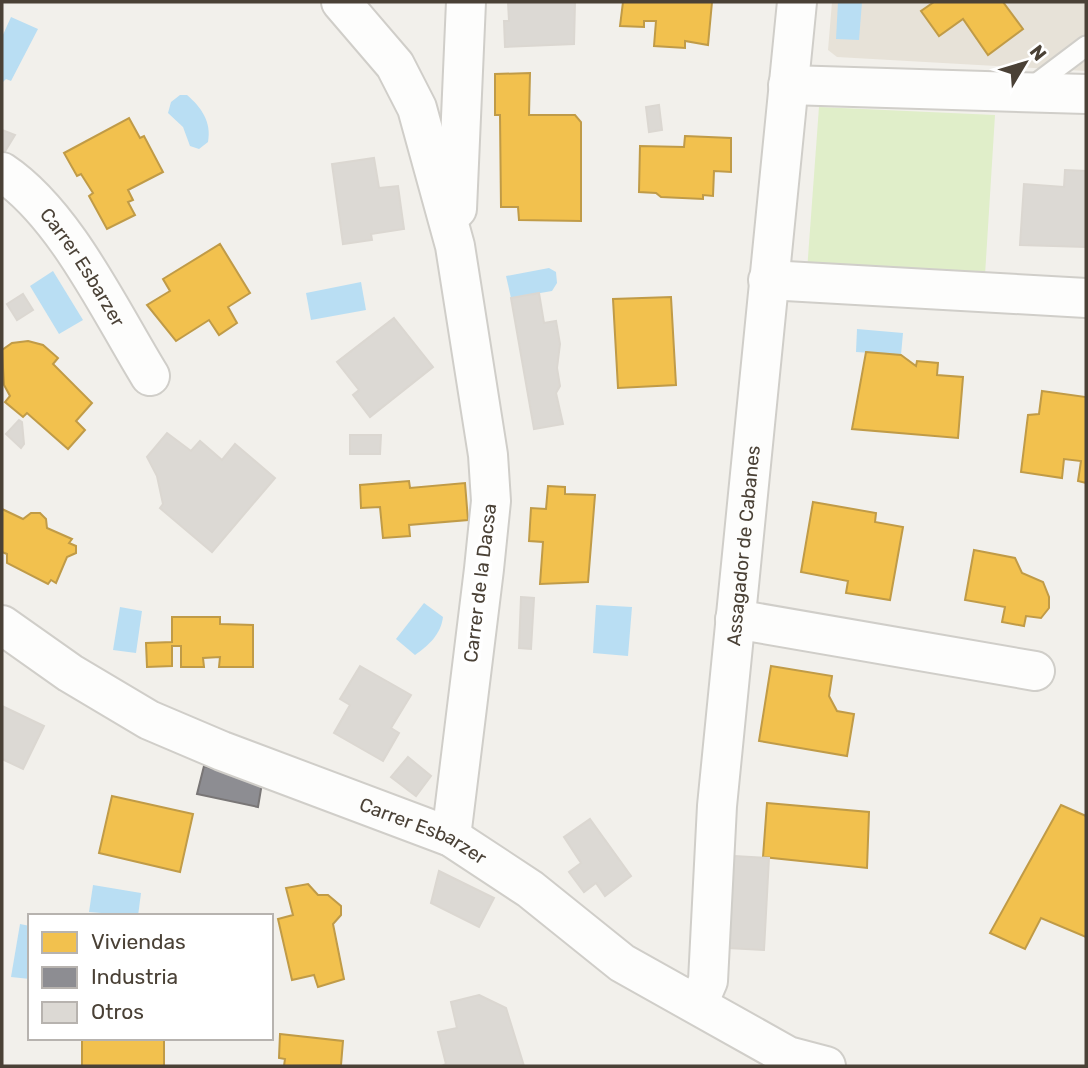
<svg xmlns="http://www.w3.org/2000/svg" width="1088" height="1068" font-family="Rubik,sans-serif">
<rect width="100%" height="100%" fill="#f2f0eb"/>
<!-- residential -->
<path fill="#e7e2d8" d="M832,2H1086V71L837,57L828,50Z"/>
<!-- green -->
<path fill="#e0eec9" d="M819,107L995,115L985,275L807,271Z"/>
<!-- water -->
<g fill="#b9def3">
<path d="M838,2H862L859,40L836,39Z"/>
<path d="M11,17L38,29L11,81L6,79L2,83V37Z"/>
<path d="M180,95H187C201,107 212,122 208,142L199,149L190,146L183,127L168,113L171,102Z"/>
<path d="M549,268L556,272L557,283L552,291L511,298L506,276Z"/>
<path d="M53,271L83,320L59,334L30,286Z"/>
<path d="M361,282L366,310L311,320L306,293Z"/>
<path d="M857,329L903,333L901,355L856,352Z"/>
<path d="M424,603L443,617C441,634 429,645 415,655L396,639Z"/>
<path d="M596,605L632,607L628,656L593,653Z"/>
<path d="M120,607L142,611L136,653L113,650Z"/>
<path d="M93,885L141,893L138,916L89,912Z"/>
<path d="M20,924L30,926V979L11,977Z"/>
</g>
<!-- homes -->
<g fill="#f2c14e" stroke="#c09b47" stroke-width="2">
<path d="M623,2H712L708,45L685,41V48L654,46L656,21H644V27L620,26Z"/>
<path d="M934,2H1003L1023,29L988,55L963,19L939,36L921,11Z"/>
<path d="M530,73L529,115H575L581,122V221L519,220L518,207H501L500,115H495V74Z"/>
<path d="M129,118L140,138L144,136L163,172L128,190L133,200L128,202L135,215L107,229L89,196L93,193L81,174L77,176L64,153Z"/>
<path d="M685,136L731,138V172L714,171L713,196L703,195V199L661,197L656,193L639,192L640,146L684,147Z"/>
<path d="M220,244L250,293L228,307L237,323L219,335L209,320L176,341L147,305L170,291L163,279Z"/>
<path d="M671,297L676,385L618,388L613,299Z"/>
<path d="M28,341L43,345L58,358L53,364L92,403L76,421L85,430L68,449L27,413L23,417L5,402L10,396L4,385L2,350L12,343Z"/>
<path d="M866,352L901,355L916,366L917,361L938,363L937,375L963,377L958,438L852,429Z"/>
<path d="M1042,391L1086,397V483L1078,481L1081,461L1064,459L1062,478L1021,472L1028,415L1039,414Z"/>
<path d="M409,481L410,488L465,483L468,520L409,525L410,536L383,538L380,507L361,508L360,485Z"/>
<path d="M548,486L565,487V494L595,495L588,582L540,584L543,542L529,541L531,508L546,509Z"/>
<path d="M813,502L876,513L875,522L903,527L890,600L846,593L848,581L801,572Z"/>
<path d="M2,509L23,519L31,513H40L46,519L47,528L72,539L69,543L76,546V553L67,557L56,583L51,580L48,584L7,563V554L2,552Z"/>
<path d="M974,550L1015,558L1022,573L1043,582L1049,597V608L1041,618L1026,616L1024,626L1002,622L1005,607L965,600Z"/>
<path d="M172,617H220V624L253,625V667H219L220,657L203,658L204,667H181V646H172V666L147,667L146,643L172,642Z"/>
<path d="M771,666L832,676L829,696L837,711L854,714L847,756L759,741Z"/>
<path d="M112,796L193,814L180,872L99,853Z"/>
<path d="M767,803L869,812L867,868L763,857Z"/>
<path d="M1061,805L1086,816V937L1041,918L1025,949L990,933Z"/>
<path d="M308,884L318,895H328L341,906V915L333,924L344,979L318,987L314,975L292,980L278,919L293,915L286,888Z"/>
<path d="M280,1034L343,1041L341,1065L284,1066L285,1059L279,1058Z"/>
<rect x="82" y="1038" width="82" height="28"/>
</g>
<!-- industry -->
<path fill="#8d8d92" stroke="#797676" stroke-width="2" d="M204,766L262,783L258,807L197,794Z"/>
<!-- building -->
<g fill="#dcd9d4" stroke="#dbd7d1" stroke-width="2">
<path d="M508,2H575L574,44L505,47L504,21H509Z"/>
<path d="M659,105L662,130L649,132L646,107Z"/>
<path d="M2,130L15,135L4,153H2Z"/>
<path d="M374,158L379,188L398,186L404,229L371,234L372,240L343,244L332,164Z"/>
<path d="M1065,170L1086,171V247L1020,245L1024,184L1064,187Z"/>
<path d="M539,293L544,323L556,321L560,344L557,368L560,386L556,393L563,424L534,429L511,298Z"/>
<path d="M23,294L33,310L17,320L7,304Z"/>
<path d="M394,318L433,367L370,417L353,395L359,390L337,362Z"/>
<path d="M19,420L22,422L24,444L21,448L6,434Z"/>
<path d="M167,433L191,451L200,441L222,460L235,444L275,478L212,552L160,508L163,504L157,476L147,457Z"/>
<path d="M350,435H381L380,454H350Z"/>
<path d="M521,597L534,598L531,649L519,648Z"/>
<path d="M360,666L411,695L391,728L399,733L383,761L334,733L350,705L340,699Z"/>
<path d="M2,706L44,726L23,769L2,759Z"/>
<path d="M408,757L431,776L416,796L391,777Z"/>
<path d="M590,819L631,876L605,896L596,883L584,892L569,872L581,863L564,837Z"/>
<path d="M734,856L769,858L764,950L728,948Z"/>
<path d="M439,871L494,898L479,927L431,903Z"/>
<path d="M479,995L506,1008L524,1066H442L446,1064L438,1032L457,1028L451,1002Z"/>
</g>
<g fill="none" stroke-linecap="round" stroke-linejoin="round">
<defs>
<path id="service" d="M1029,89L1086,46"/>
<g id="minor">
<path d="M341,2L395,65L417,108L455,246L488,455L491,501L484,569L451,837"/>
<path d="M788,85L1086,94"/>
<path id="s1" d="M2,172C65,214 110,311 150,376"/>
<path d="M457,209L466,2"/>
<path d="M768,280L1086,298"/>
<path d="M735,619L1035,671"/>
<path id="s2" d="M2,625L70,673L149,720L222,751L451,837L530,889L622,963L788,1056L826,1066"/>
<path id="s3" d="M698,1004L708,981L717,806L797,2"/>
</g>
</defs>
<!-- service casing -->
<use href="#service" stroke="#d0cec9" stroke-width="23"/>
<!-- minor casing -->
<use href="#minor" stroke="#d0cec9" stroke-width="42"/>
<!-- service -->
<use href="#service" stroke="#fdfdfc" stroke-width="19"/>
<!-- minor -->
<use href="#minor" stroke="#fdfdfc" stroke-width="38"/>
</g>
<g text-anchor="middle" dominant-baseline="central" stroke-width="7" stroke-linejoin="round" paint-order="stroke">
<!-- street labels -->
<g font-size="19" fill="#4a4136" stroke="#fff">
<text stroke="none"><textPath href="#s1" startOffset="126">Carrer Esbarzer</textPath></text>
<text stroke="none"><textPath href="#s3" startOffset="462">Assagador de Cabanes</textPath></text>
<text transform="translate(480 583) rotate(-83)">Carrer de la Dacsa</text>
<text stroke="none"><textPath href="#s2" startOffset="471">Carrer Esbarzer</textPath></text>
</g>
</g>
<!-- border -->
<rect width="1088" height="1068" fill="none" stroke="#4a4136" stroke-width="7"/>
<!-- legend -->
<rect x="28" y="914" width="245" height="126" fill="#ffffff" stroke="#b7b3af" stroke-width="2"/>
<rect x="42" y="932" width="35" height="21" fill="#f2c14e" stroke="#b7b3af" stroke-width="2"/>
<text x="91" y="949" font-size="21" fill="#4a4136">Viviendas</text>
<rect x="42" y="967" width="35" height="21" fill="#8d8d92" stroke="#b7b3af" stroke-width="2"/>
<text x="91" y="984" font-size="21" fill="#4a4136">Industria</text>
<rect x="42" y="1002" width="35" height="21" fill="#dcd9d4" stroke="#b7b3af" stroke-width="2"/>
<text x="91" y="1019" font-size="21" fill="#4a4136">Otros</text>
<!-- north arrow -->
<g transform="translate(1025 63) rotate(52)" stroke="#ffffff" stroke-width="5" paint-order="stroke">
<path d="M0-5L12 26L0 18L-12 26Z" fill="#4a4136"/>
<text y="-10" font-size="19" font-weight="bold" text-anchor="middle" fill="#4a4136">N</text>
</g>
</svg>
